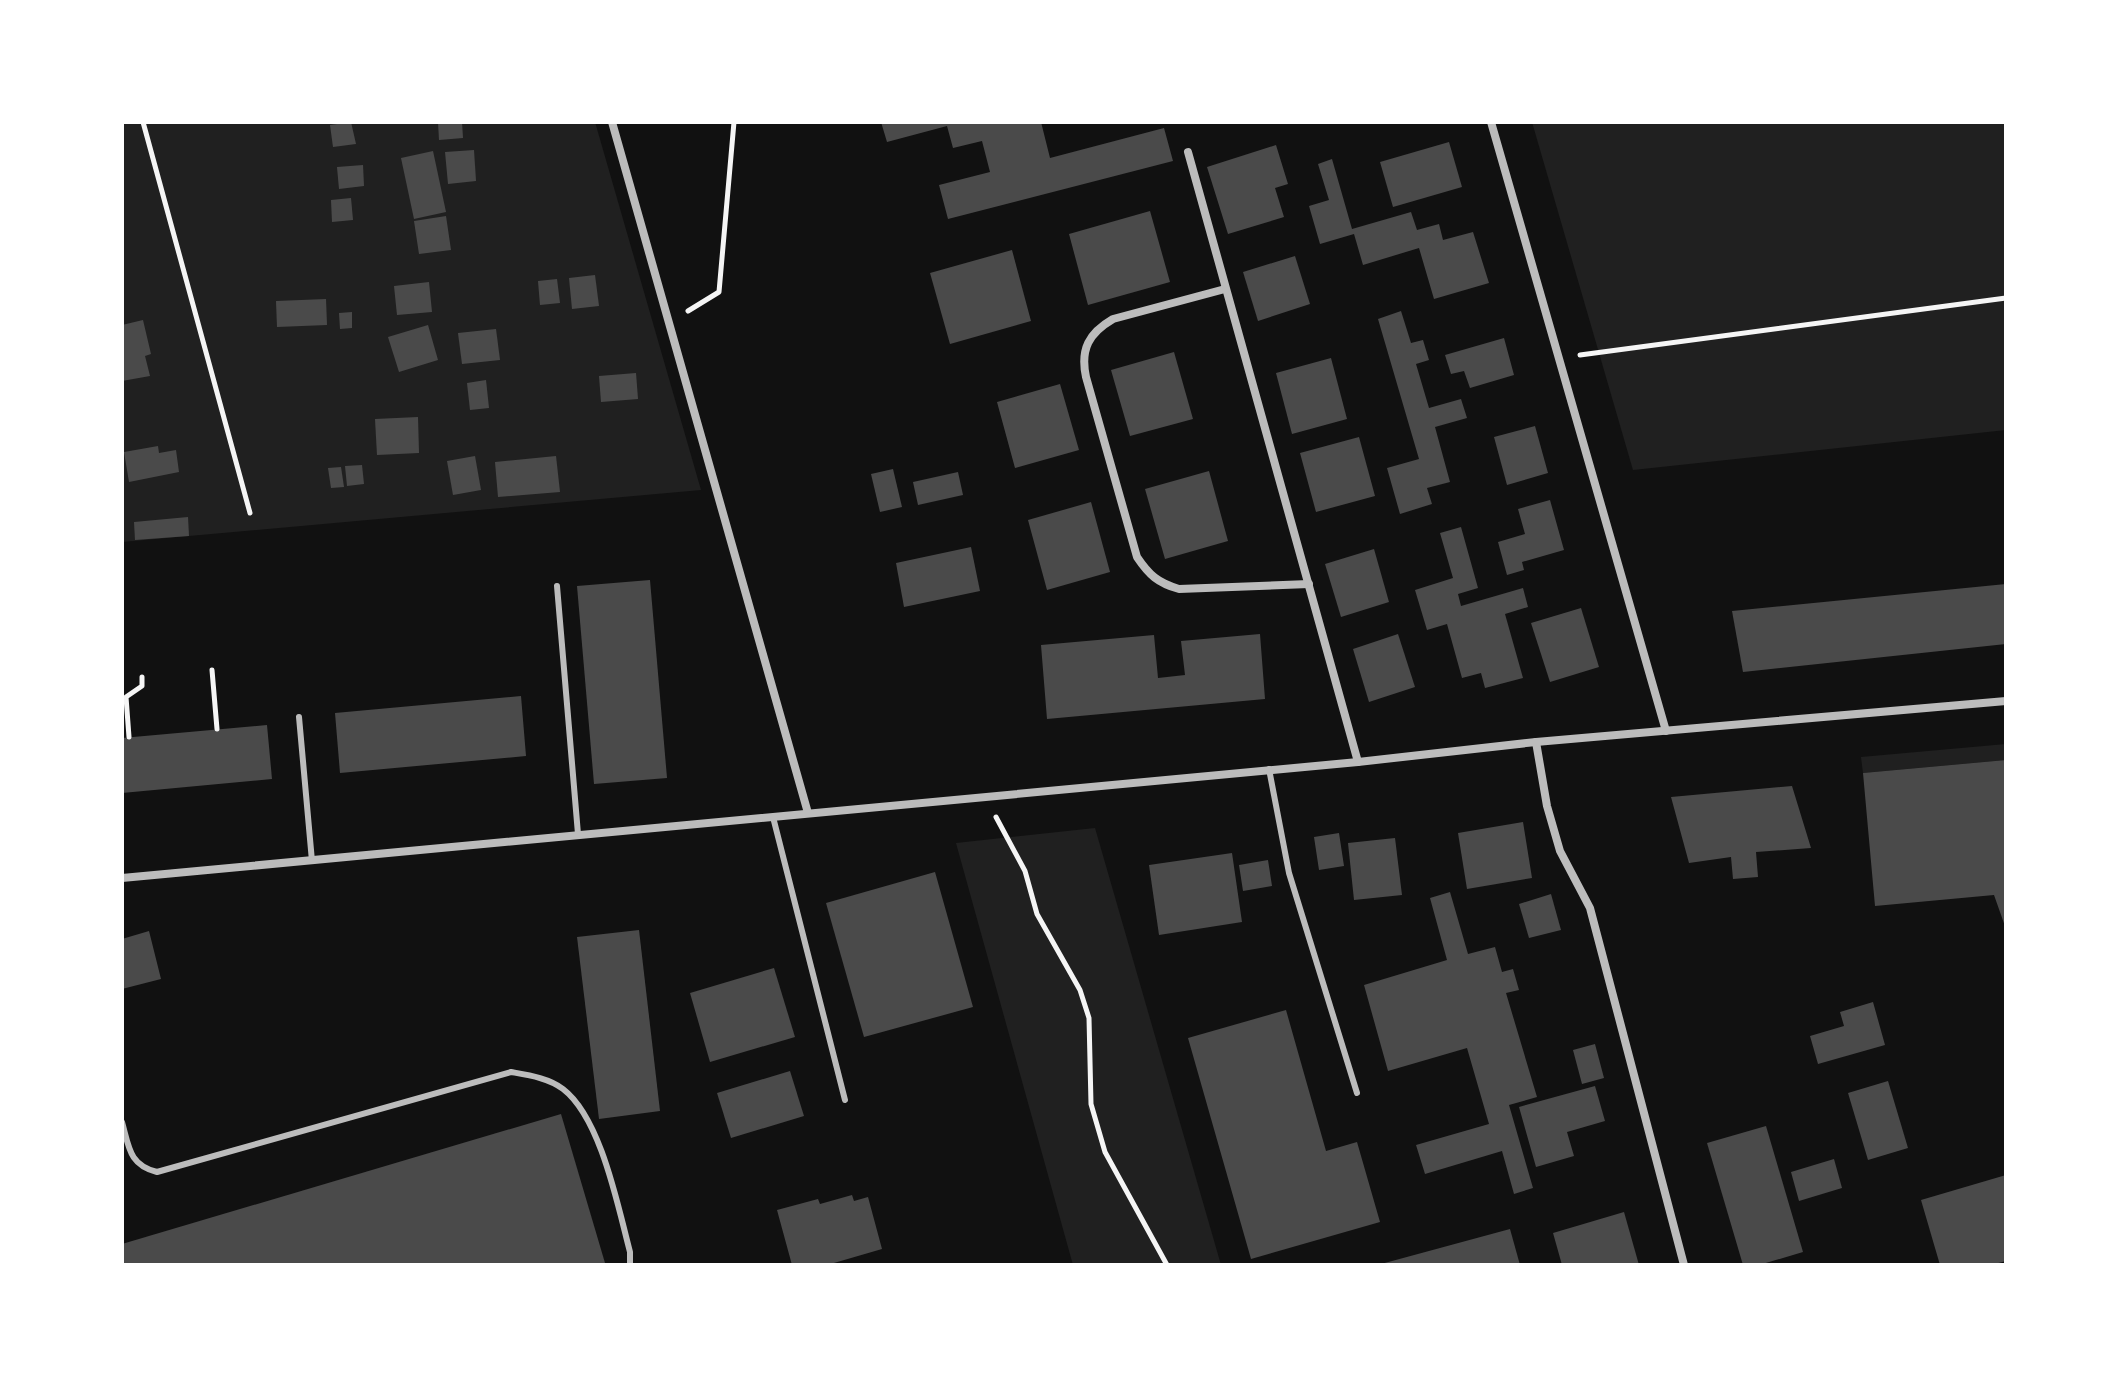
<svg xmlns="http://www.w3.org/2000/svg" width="2128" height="1387" font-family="Montserrat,sans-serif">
<rect width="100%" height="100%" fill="#111"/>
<!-- green -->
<g fill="#202020">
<path d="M122,122H595L701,490L122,542Z"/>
<path d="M1532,122H2006V430L1633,470Z"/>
<path d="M2006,744V760L1863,773L1861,757Z"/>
<path d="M1095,828L1221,1265H1073L956,843Z"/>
</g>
<!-- building -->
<g fill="#4a4a4a">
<path d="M351,122L356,144L333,147L330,125Z"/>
<path d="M438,122H462L463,138L439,140Z"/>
<path d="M881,122H1041L1050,158L1164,128L1173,161L948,219L939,185L990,172L982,141L953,148L947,126L887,142Z"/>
<path d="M1449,142L1462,187L1393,207L1380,162Z"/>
<path d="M1276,145L1288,184L1275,188L1284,217L1228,234L1207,167Z"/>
<path d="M474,150L476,181L448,184L445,152Z"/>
<path d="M433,151L446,212L414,219L401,158Z"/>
<path d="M1332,159L1352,229L1411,212L1417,230L1439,224L1443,240L1473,232L1489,283L1434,299L1419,248L1363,265L1354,234L1320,244L1309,206L1329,200L1318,164Z"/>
<path d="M363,165L364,186L339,189L337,167Z"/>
<path d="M351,198L353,220L332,222L331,200Z"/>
<path d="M1150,211L1170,282L1088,305L1069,234Z"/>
<path d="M446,216L451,250L419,254L414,221Z"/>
<path d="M1012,250L1031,321L950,344L930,273Z"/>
<path d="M1295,256L1310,304L1258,321L1243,272Z"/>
<path d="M595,275L599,306L572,309L569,278Z"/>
<path d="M557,279L560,303L540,305L538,281Z"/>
<path d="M429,282L432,312L397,315L394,286Z"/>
<path d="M326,299L327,325L277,327L276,301Z"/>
<path d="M1401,311L1411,343L1423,340L1429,360L1416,364L1429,408L1461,399L1467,418L1435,427L1450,482L1427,488L1432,504L1400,514L1387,468L1419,459L1378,319Z"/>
<path d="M352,312V328L340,329L339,313Z"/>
<path d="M143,320L151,354L145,356L150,376L122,381V325Z"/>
<path d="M428,325L438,360L399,372L388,337Z"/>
<path d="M496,329L500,360L462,364L458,333Z"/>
<path d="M1504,338L1514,375L1470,388L1464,371L1451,374L1445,355Z"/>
<path d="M1174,352L1193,419L1130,436L1111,370Z"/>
<path d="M1331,358L1347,419L1292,434L1276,373Z"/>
<path d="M636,373L638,399L601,402L599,376Z"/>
<path d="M486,380L489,408L470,410L467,383Z"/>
<path d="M1060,384L1079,450L1015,468L997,402Z"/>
<path d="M418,417L419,453L377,455L375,419Z"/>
<path d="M1535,426L1548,473L1507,485L1494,437Z"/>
<path d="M1359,437L1375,496L1316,512L1300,453Z"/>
<path d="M158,446L159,453L176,450L179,472L129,482L124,452Z"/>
<path d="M475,456L481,490L453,495L447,461Z"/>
<path d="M556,456L560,492L498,497L495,462Z"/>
<path d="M362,465L364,484L347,486L345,466Z"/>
<path d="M341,467L344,487L331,488L328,468Z"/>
<path d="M893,469L902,507L880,512L871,474Z"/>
<path d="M1209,471L1228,541L1165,559L1145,489Z"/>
<path d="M958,472L963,495L918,505L913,482Z"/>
<path d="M1550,500L1564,550L1522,562L1524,570L1507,575L1498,542L1525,534L1518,509Z"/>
<path d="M1091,502L1110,572L1047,590L1028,520Z"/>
<path d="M188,517L189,536L135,540L134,522Z"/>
<path d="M1461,527L1478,588L1458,594L1461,606L1523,588L1528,607L1505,614L1523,678L1485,688L1481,673L1462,678L1447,624L1427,630L1415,590L1453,578L1440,533Z"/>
<path d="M971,547L980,591L904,607L896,563Z"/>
<path d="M1374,549L1389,602L1341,617L1325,564Z"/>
<path d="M650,580L667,778L594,784L577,586Z"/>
<path d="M2006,584V644L1743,672L1732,611Z"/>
<path d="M1581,608L1599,667L1550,682L1531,623Z"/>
<path d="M1260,634L1265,699L1047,719L1041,645L1154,635L1158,678L1185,675L1181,641Z"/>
<path d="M1398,634L1415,687L1369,702L1353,649Z"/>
<path d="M521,696L526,756L340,773L335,713Z"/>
<path d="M267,725L272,779L122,793V738Z"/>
<path d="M2006,760V929L1994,895L1875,906L1863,773Z"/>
<path d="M1792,786L1811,848L1756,852L1758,877L1733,879L1731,857L1689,863L1671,797Z"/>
<path d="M1523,822L1532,878L1467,889L1458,833Z"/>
<path d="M1339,833L1344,866L1319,870L1314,837Z"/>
<path d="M1395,838L1402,895L1354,900L1348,843Z"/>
<path d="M1232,853L1242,922L1159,935L1149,865Z"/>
<path d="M1268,860L1272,886L1243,891L1239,865Z"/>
<path d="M935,872L973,1007L864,1037L826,903Z"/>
<path d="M1450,892L1468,954L1495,947L1502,972L1513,969L1519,990L1506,993L1537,1097L1509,1105L1533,1188L1514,1194L1502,1151L1425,1174L1416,1145L1489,1124L1467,1048L1388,1071L1364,985L1447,960L1430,898Z"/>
<path d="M1551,894L1561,930L1529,938L1519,904Z"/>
<path d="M639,930L660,1111L599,1119L577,937Z"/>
<path d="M149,931L161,979L122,989V939Z"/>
<path d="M774,968L795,1037L710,1062L690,993Z"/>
<path d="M1873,1002L1885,1045L1818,1064L1810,1036L1844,1026L1840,1012Z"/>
<path d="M1286,1010L1326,1151L1357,1142L1380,1222L1251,1259L1188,1038Z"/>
<path d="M1595,1044L1604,1078L1582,1084L1573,1050Z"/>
<path d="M790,1071L804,1116L731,1138L717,1093Z"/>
<path d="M1888,1081L1908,1148L1868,1160L1848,1093Z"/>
<path d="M1595,1086L1605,1121L1567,1132L1574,1156L1536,1167L1519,1107Z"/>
<path d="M561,1114L605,1263L122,1265V1244Z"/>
<path d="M1766,1126L1803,1252L1759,1265H1743L1707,1143Z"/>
<path d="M1834,1159L1842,1188L1799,1201L1791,1172Z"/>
<path d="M2006,1175V1261L1991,1265H1940L1921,1200Z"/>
<path d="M852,1195L854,1201L868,1197L882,1249L827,1265H792L777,1210L818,1199L820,1204Z"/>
<path d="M1624,1212L1639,1265H1562L1553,1233Z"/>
<path d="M1510,1229L1520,1265H1381V1264Z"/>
</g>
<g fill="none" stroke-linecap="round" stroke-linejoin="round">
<!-- path -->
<g stroke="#f5f5f5" stroke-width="5">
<path d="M143,122L250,513"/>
<path d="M688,311L719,292L734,122"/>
<path d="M1580,355L2006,298"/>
<path d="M212,670L217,729"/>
<path d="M129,737L126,697L142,686V677"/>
<path d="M996,817L1025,871L1037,914L1080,990L1089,1018L1091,1104L1105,1152L1167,1265"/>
</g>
<!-- service -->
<g stroke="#bcbcbc" stroke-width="6">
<path d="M557,586L578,834"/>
<path d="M299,717L312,861"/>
<path d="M1269,769L1289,873L1357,1093"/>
<path d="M773,817L845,1100"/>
<path d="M122,1122C129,1147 129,1165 157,1172L511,1072C528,1075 549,1078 563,1089C601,1118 618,1207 630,1252V1265"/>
</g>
<!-- minor -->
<g stroke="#bcbcbc" stroke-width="8">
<path d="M612,122L808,813"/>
<path d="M1491,122L1666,731"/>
<path d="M1188,152L1358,762"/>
<path d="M1225,289L1113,319C1089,333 1080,349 1086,377L1137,557C1149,575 1158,583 1179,589L1309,584"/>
<path d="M1536,742L1547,806L1560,851L1590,908L1684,1265"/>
<path d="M122,878L1358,762L1536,742L2006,701"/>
</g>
</g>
<!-- border -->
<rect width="2128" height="1387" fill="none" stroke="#ffffff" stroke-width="248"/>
</svg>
